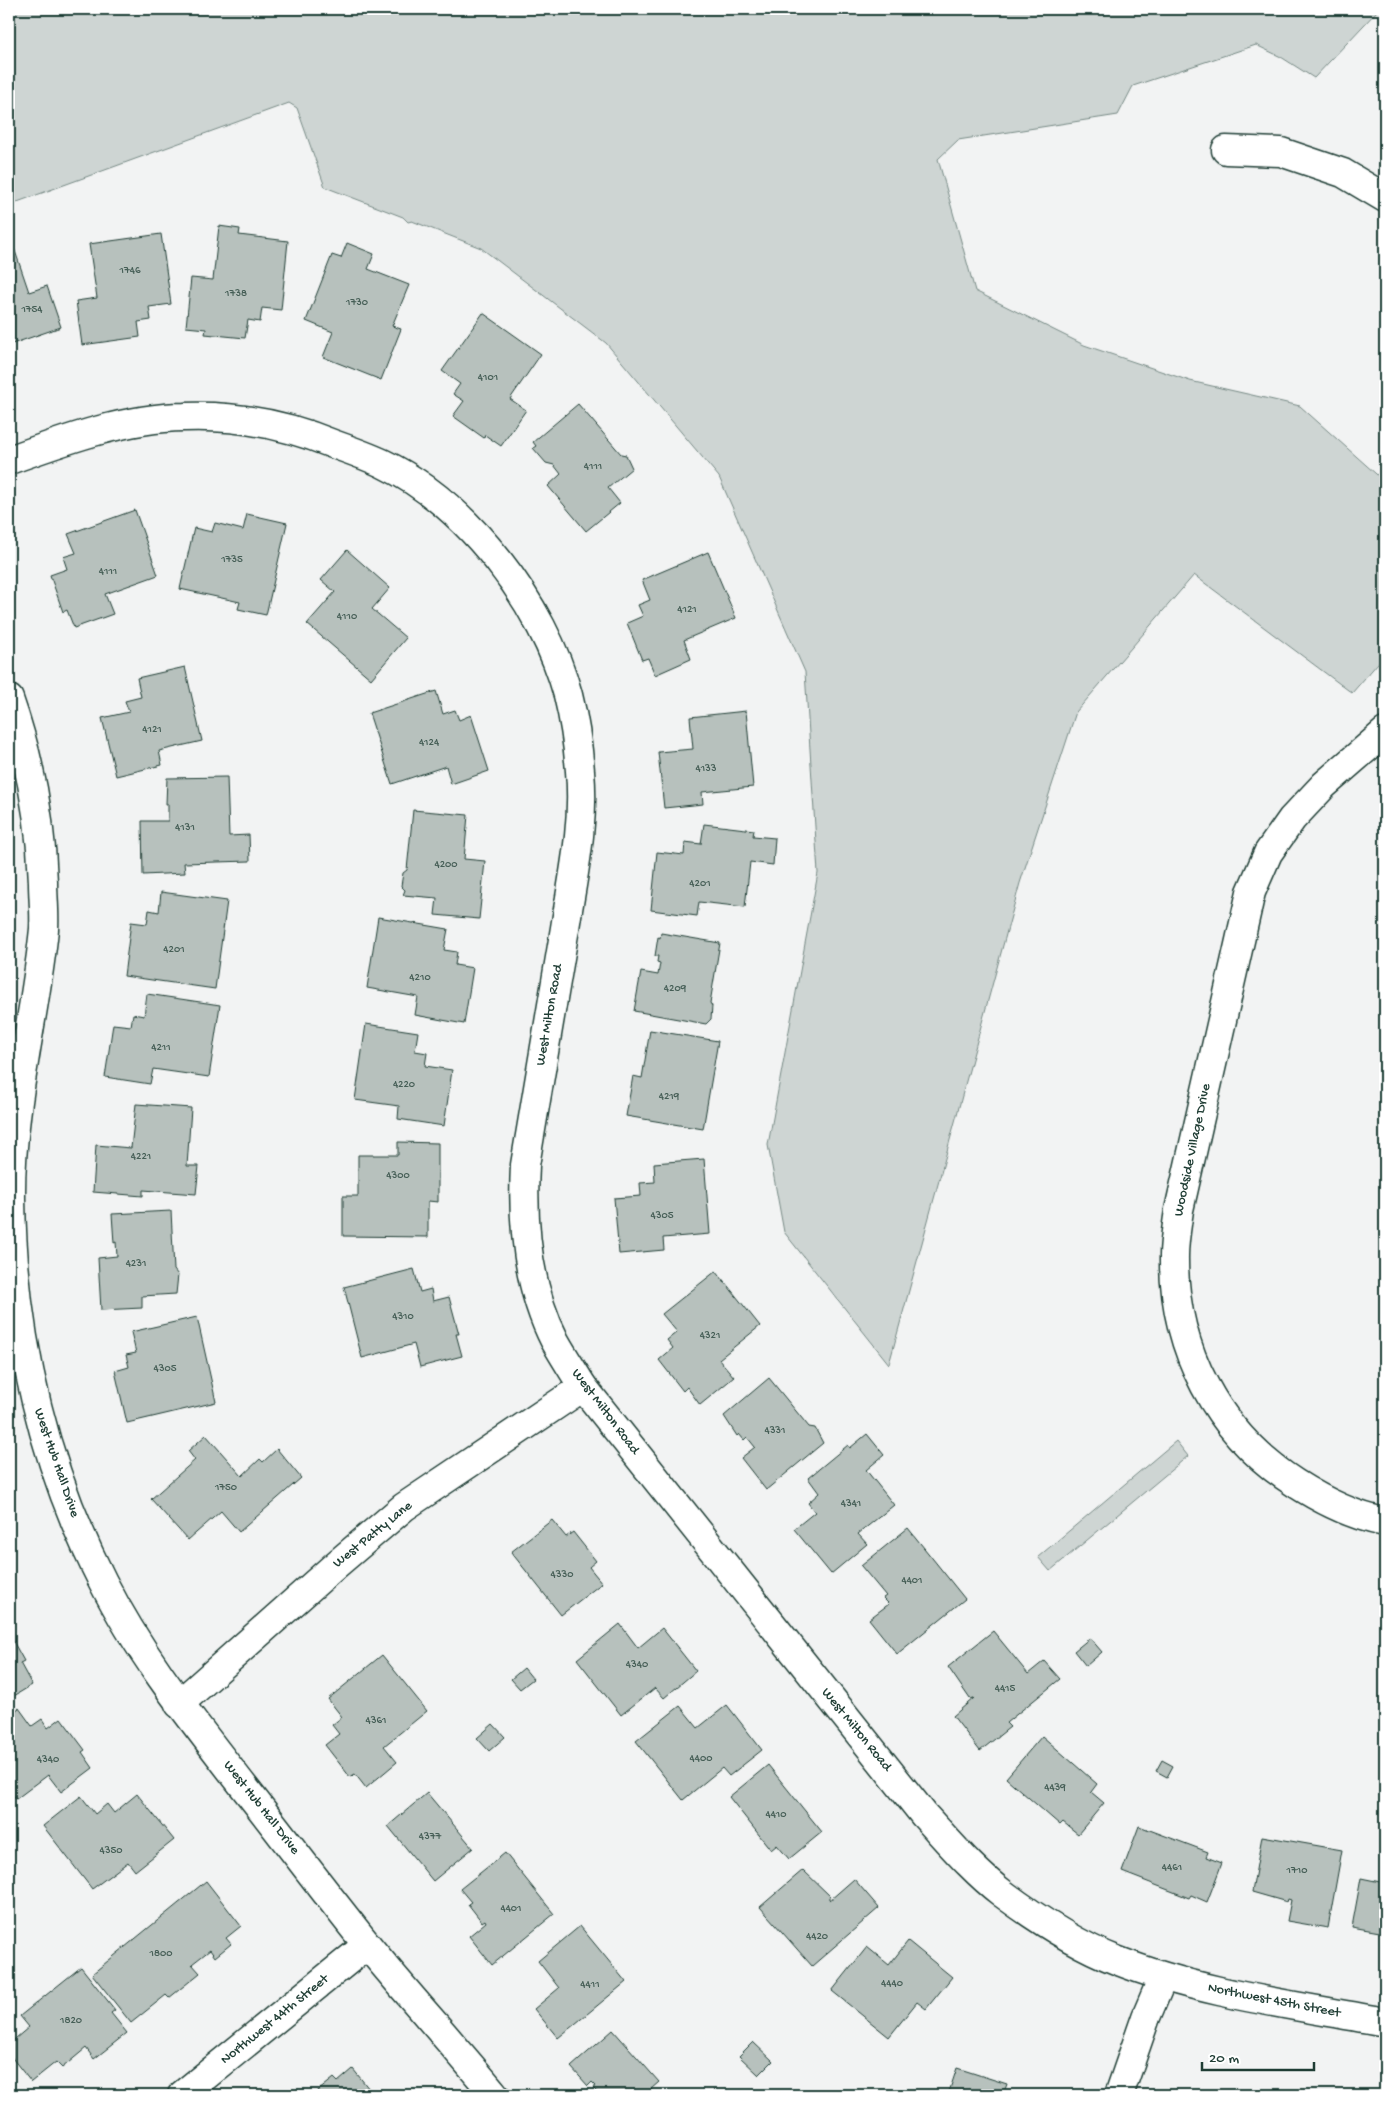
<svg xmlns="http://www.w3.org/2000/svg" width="1394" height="2104" font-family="'Gochi Hand',sans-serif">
<rect width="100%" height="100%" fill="#f2f3f3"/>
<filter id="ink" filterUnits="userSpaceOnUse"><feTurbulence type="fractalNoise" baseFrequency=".02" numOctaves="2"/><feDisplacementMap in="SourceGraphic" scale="10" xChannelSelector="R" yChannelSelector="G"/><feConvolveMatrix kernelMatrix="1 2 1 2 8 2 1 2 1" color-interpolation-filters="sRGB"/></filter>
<g filter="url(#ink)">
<!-- green -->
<g fill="#ced5d3" stroke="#768984">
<path d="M9,9H1379L1314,78L1281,57L1256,45L1133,86L1118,115L958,140L938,159L975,291L1084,345L1190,381L1300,406L1385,482V655L1352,693L1194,575L1076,712L1020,883L889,1364L784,1232L768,1145L818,873L805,672L719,477L606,343L481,248L412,221L408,222L403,217L325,187L297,108L289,103L9,205Z"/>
<path d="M1176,1441L1188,1456L1050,1571L1038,1557Z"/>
</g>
<!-- building -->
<g fill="#b7c1bd" stroke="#1f3d34">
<path d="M219,226L240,229L239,235L288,241L281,310L262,308L260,322L248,320L245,338L205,334L206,329L186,327L191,278L213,280Z"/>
<path d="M161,234L171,304L149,307L151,320L138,322L140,337L82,345L76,301L97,298L89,244Z"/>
<path d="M347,243L374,254L368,269L409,285L392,326L401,329L381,380L323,357L333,332L306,321L332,255L341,258Z"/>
<path d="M13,245L29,292L47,286L61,327L9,345V247Z"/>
<path d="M483,313L541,354L510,399L526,410L501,446L485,435L484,438L453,416L464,401L453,394L460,384L442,371Z"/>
<path d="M578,404L621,454L626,455L632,468L608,488L620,503L586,531L548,486L561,474L554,465L546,463L533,448L536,446L533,442Z"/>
<path d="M135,510L158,575L105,594L113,614L74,628L67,610L63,612L50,575L67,569L63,557L76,553L68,534Z"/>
<path d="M247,514L287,523L266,615L238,609L240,602L180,589L194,528L212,532L215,523L243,530Z"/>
<path d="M347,550L390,588L372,609L406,638L371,679L307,624L335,592L321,580Z"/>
<path d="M708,552L736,618L684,640L691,659L655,675L648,658L642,660L627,623L643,616L638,605L650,600L642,580Z"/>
<path d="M185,667L202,741L159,751L162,765L116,776L102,718L129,712L125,701L141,697L137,678Z"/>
<path d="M436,691L443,714L455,710L459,720L471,715L489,771L451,784L446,766L392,784L369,713Z"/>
<path d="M746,711L753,787L702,792L703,804L664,808L658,752L693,749L690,717Z"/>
<path d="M227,777L229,836L249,835L250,861L184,863L185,873L143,875L142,821H168V804H166L167,778Z"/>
<path d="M413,810L468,815L464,859L485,861L479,919L435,915L437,898L403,895L405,890L401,886L403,873L407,870Z"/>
<path d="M704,824L754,830L753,836L775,838L773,865L750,862L745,907L699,902L697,916L651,910L657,852L684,855L685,842L701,844Z"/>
<path d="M161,892L227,901L215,989L124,976L131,922L147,924L149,910L159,912Z"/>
<path d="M378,917L448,929L444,950L457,952L455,965L473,968L464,1024L415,1015L418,997L367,988Z"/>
<path d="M661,933L720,943L710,1003L712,1006L711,1019L706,1024L634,1011L641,972L658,975L660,963L657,962L658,956H655L658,937L660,938Z"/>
<path d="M147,994L220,1005L209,1077L153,1069L150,1084L105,1077L113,1024L131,1026L133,1014L144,1016Z"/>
<path d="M366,1024L418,1032L415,1051L427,1053L425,1066L452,1070L444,1126L398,1119L399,1106L355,1100Z"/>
<path d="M650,1030L718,1041L703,1129L626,1116L633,1076L642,1078Z"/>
<path d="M136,1104L191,1108L187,1166H199L196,1194L143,1190V1196L93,1192L96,1145L131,1148Z"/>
<path d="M398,1142L438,1143V1202L428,1201V1237L343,1236V1196H358V1155H398Z"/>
<path d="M704,1159L710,1234L663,1238L664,1250L619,1254L614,1198L641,1196L640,1183L655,1182L654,1163Z"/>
<path d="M171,1211L174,1270L178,1275L176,1294L142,1296V1308L101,1310L98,1258L117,1256L116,1242L114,1243L112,1214Z"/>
<path d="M414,1269L420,1292L431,1289L433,1301L449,1297L459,1334H456L462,1356L420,1367L414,1344L362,1358L344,1287Z"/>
<path d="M716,1271L760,1326L719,1359L734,1377L700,1405L687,1387L683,1391L659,1360L673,1348L667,1340L677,1332L662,1314Z"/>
<path d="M197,1317L216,1402L127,1423L115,1371L129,1367L126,1355L136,1353L131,1332Z"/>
<path d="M769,1378L809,1427L815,1428L823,1443L766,1490L741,1458L755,1447L747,1437L744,1440L739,1434L737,1436L724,1416Z"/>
<path d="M867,1434L884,1455L866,1470L894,1505L858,1534L867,1544L831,1574L794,1529L815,1512L808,1503L819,1493L808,1478L848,1445L850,1448Z"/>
<path d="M206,1435L242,1476L260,1459L263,1462L277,1449L301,1478L239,1532L221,1511L188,1540L151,1499L195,1460L188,1451Z"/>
<path d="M552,1520L566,1537L573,1532L596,1561L589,1567L602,1583L561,1615L511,1552Z"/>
<path d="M908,1528L965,1599L897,1654L869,1619L889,1604L883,1598L886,1596L861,1566Z"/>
<path d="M620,1624L638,1648L662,1628L696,1671L664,1698L655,1688L621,1715L577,1659Z"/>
<path d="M993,1631L1028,1674L1044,1661L1060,1679L1006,1723L1010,1727L980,1751L953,1716L974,1698L970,1699L948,1667Z"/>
<path d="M9,1634L24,1661L20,1663L32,1685L9,1699Z"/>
<path d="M1090,1638L1102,1652L1086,1666L1074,1651Z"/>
<path d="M382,1655L427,1711L384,1746L397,1762L366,1788L355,1774L350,1777L325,1745L339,1734L332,1725L342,1717L328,1699Z"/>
<path d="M524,1668L533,1679L520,1689L511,1679Z"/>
<path d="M727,1705L762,1750L729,1776L722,1768L683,1800L636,1741L680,1706L698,1728Z"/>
<path d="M19,1708L32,1726L42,1719L48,1728L61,1718L85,1750L82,1752L93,1768L61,1792L48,1775L16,1799L9,1789V1715Z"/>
<path d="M493,1724L505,1737L489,1751L477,1738Z"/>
<path d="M1042,1736L1097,1784L1091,1792L1104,1803L1078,1834L1063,1822L1060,1825L1006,1778Z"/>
<path d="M1162,1760L1173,1766L1167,1777L1156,1771Z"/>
<path d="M768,1765L822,1832L789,1859L777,1845L771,1850L729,1797Z"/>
<path d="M427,1793L473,1848L433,1881L388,1826Z"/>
<path d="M137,1794L174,1840L135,1871L128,1862L92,1889L43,1826L81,1796L95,1814L107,1804L114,1813Z"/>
<path d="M1139,1826L1208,1852L1206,1857L1222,1863L1207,1902L1191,1895L1189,1898L1122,1872Z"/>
<path d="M1262,1836L1342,1850L1328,1928L1287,1921L1291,1900L1288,1899L1287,1902L1252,1892Z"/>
<path d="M505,1853L554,1914L492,1965L469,1936L486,1922L485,1920L482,1922L468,1904L471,1902L460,1889Z"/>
<path d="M803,1870L830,1896V1900L854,1879L879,1908L812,1966L760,1907Z"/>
<path d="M1361,1878L1385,1883V1933L1352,1927Z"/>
<path d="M206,1881L241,1926L226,1938L231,1944L215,1957L210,1950L192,1964L200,1973L169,1998L166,1995L131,2023L92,1974Z"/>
<path d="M580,1926L626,1982L558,2038L534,2009L559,1988L538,1961Z"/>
<path d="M908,1941L952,1977L926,2009L917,2002L889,2037L832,1991L867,1947L889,1965Z"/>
<path d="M81,1967L115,2010L111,2013L127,2033L94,2059L86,2048L62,2068L56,2062L31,2082L9,2054V2044L29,2027L20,2016Z"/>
<path d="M613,2030L659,2082L651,2089L656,2095H600L593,2088L596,2086L592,2082L588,2086L571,2067Z"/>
<path d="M753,2042L773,2061L759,2075L739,2056Z"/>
<path d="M957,2068L1007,2084L1003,2095H948Z"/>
<path d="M353,2069L374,2095H313L334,2078L338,2082Z"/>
<path d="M1254,2089L1287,2095H1253Z"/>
</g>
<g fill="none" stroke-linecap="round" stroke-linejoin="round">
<defs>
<g id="minor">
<path d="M1226,150L1281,152L1343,173L1385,198"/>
<path d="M9,460C65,440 124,418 184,417C235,415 287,425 333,444C350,450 367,456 382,463C468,504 544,605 568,695C574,719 578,746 580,771C585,824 573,876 565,928C552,1007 538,1086 525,1165C522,1224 527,1287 555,1341C564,1357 574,1372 583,1387L924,1815C949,1842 973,1871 1002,1893C1037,1919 1075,1944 1116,1960C1202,1994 1295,2005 1385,2022"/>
<path d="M9,699C30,759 41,819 43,882C43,897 45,913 44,929C35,1019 10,1107 11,1199C13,1332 42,1463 103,1582C141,1657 193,1721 244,1787C286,1840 326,1894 369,1947C410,1997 454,2045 495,2095"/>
<path d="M1385,732L1324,785L1292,819L1268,853L1251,892L1179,1210C1177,1225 1174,1241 1174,1256C1173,1349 1217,1433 1295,1483C1323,1501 1353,1516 1385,1522"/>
<path d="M179,1704L337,1564L404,1507L583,1387"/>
<path d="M182,2095L367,1945"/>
<path d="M1119,2095L1146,2017L1163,1977"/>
</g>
</defs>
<!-- minor casing -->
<use href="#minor" stroke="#1f3d34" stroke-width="31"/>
<!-- minor -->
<use href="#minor" stroke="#fff" stroke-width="28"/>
</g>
</g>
<g text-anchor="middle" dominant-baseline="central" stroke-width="5" stroke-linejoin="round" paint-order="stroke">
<!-- number labels -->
<g font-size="11" fill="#455e56">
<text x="130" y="271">1746</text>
<text x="236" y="294">1738</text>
<text x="357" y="303">1730</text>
<text x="32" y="310">1754</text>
<text x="488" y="378">4101</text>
<text x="593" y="467">4111</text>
<text x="232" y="560">1735</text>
<text x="108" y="572">4111</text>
<text x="687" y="610">4121</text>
<text x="347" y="617">4110</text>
<text x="152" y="730">4121</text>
<text x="429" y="743">4124</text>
<text x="706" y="769">4133</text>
<text x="185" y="828">4131</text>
<text x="446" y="865">4200</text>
<text x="700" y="884">4201</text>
<text x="174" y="950">4201</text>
<text x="420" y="978">4210</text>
<text x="675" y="989">4209</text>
<text x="161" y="1048">4211</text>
<text x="404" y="1085">4220</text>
<text x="669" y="1097">4219</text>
<text x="141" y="1157">4221</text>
<text x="398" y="1176">4300</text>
<text x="662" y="1216">4305</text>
<text x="136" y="1264">4231</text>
<text x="403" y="1317">4310</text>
<text x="710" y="1336">4321</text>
<text x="165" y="1369">4305</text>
<text x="775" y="1431">4331</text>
<text x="226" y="1488">1750</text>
<text x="851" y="1504">4341</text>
<text x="562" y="1575">4330</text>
<text x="912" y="1581">4401</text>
<text x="637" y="1665">4340</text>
<text x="1005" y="1689">4415</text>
<text x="376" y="1721">4361</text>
<text x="701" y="1759">4400</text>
<text x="48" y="1760">4340</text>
<text x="1055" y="1788">4439</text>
<text x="776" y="1815">4410</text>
<text x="430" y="1837">4377</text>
<text x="111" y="1851">4350</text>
<text x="1172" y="1868">4461</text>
<text x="1297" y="1871">1710</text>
<text x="511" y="1909">4401</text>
<text x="817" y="1937">4420</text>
<text x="161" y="1954">1800</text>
<text x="892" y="1984">4440</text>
<text x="590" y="1985">4411</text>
<text x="71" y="2021">1820</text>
</g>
<!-- street labels -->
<g font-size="14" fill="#1f3d34" stroke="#fff">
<text transform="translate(550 1015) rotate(-80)">West Milton Road</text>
<text transform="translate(1193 1150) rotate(-78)">Woodside Village Drive</text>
<text transform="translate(605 1412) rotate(53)">West Milton Road</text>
<text transform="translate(56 1463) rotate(71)">West Hub Hall Drive</text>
<text transform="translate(373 1535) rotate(-39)">West Patty Lane</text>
<text transform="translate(856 1730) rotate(51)">West Milton Road</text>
<text transform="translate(261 1808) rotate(52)">West Hub Hall Drive</text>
<text transform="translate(1274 2001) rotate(11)">Northwest 45th Street</text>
<text transform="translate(275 2020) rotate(-39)">Northwest 44th Street</text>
</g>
</g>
<!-- margin -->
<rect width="1394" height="2104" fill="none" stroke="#fff" stroke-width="30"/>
<rect x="15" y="15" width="1364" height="2074" fill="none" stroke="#1f3d34" stroke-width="2" filter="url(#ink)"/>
<!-- scale -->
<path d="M1202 2062v8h112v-8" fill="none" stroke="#1f3d34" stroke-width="2.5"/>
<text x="1209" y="2062" font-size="15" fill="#1f3d34" stroke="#ffffff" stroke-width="4" paint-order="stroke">20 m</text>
</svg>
